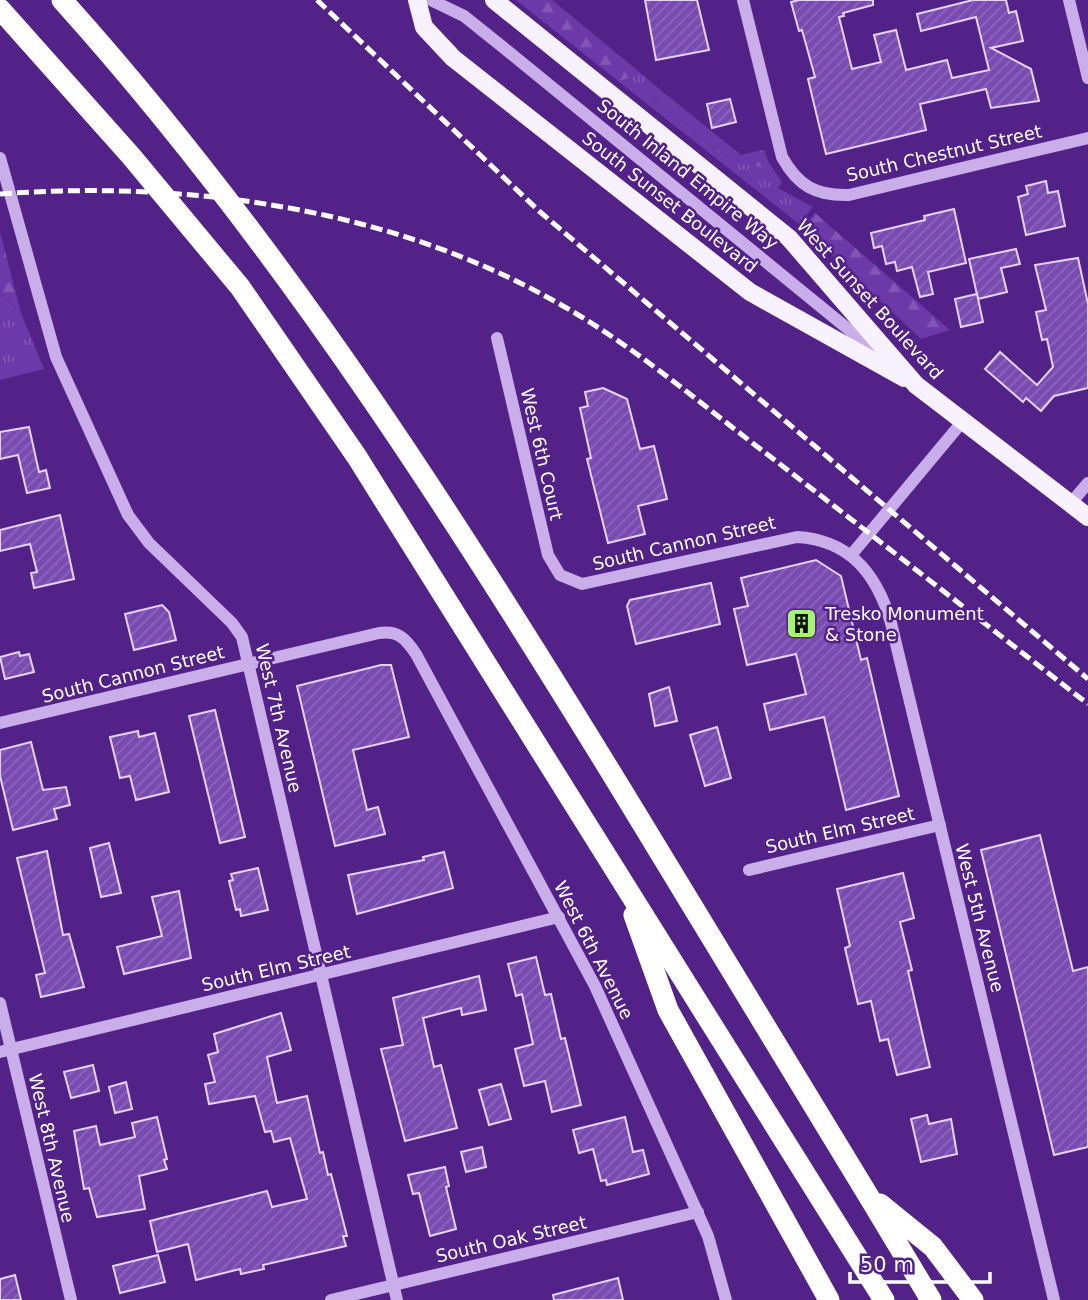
<svg xmlns="http://www.w3.org/2000/svg" width="1088" height="1300" font-family="'DejaVu Sans',sans-serif">
<defs>
<pattern id="grass-tufts" width="24" height="20" patternUnits="userSpaceOnUse" patternTransform="scale(1.75)"><rect width="24" height="20" fill="#6b39a8"/><path d="M3 7l-1-3M5 7V3M7 7l1-3M15 17l-1-3M17 17v-4M19 17l1-3" fill="none" stroke="#8157b5"/></pattern>
<pattern id="forest-firs" width="22" height="20" patternUnits="userSpaceOnUse" patternTransform="scale(1.75)"><rect width="22" height="20" fill="#6b39a8"/><path d="M5 1l3.5 6h-7zM16 11l3.5 6h-7z" fill="#8157b5"/></pattern>
<pattern id="building-hatch" width="6" height="6" patternUnits="userSpaceOnUse" patternTransform="scale(1.75)"><rect width="6" height="6" fill="#794bb1"/><path d="M-1 1l2-2M0 6l6-6M5 7l2-2" fill="none" stroke="#8d66bd"/></pattern>
</defs>
<rect width="100%" height="100%" fill="#522289"/>
<!-- grass -->
<g fill="url(#grass-tufts)">
<path d="M637,70L652,83V97L727,157L761,167L753,152L764,150L769,163L782,182L778,188L813,207L799,224L618,81L630,78Z"/>
<path d="M0,294L21,313L44,369L0,380Z"/>
</g>
<!-- forest -->
<g fill="url(#forest-firs)">
<path d="M516,0H552L637,70L630,78L618,81Z"/>
<path d="M652,83L741,155L753,152L762,167L740,164L727,157L652,97Z"/>
<path d="M815,213L950,330L921,339L803,228Z"/>
<path d="M0,232L21,313L0,294Z"/>
</g>
<!-- building -->
<g fill="url(#building-hatch)" stroke="#e3d3f7" stroke-width="2">
<path d="M645,0H697L709,50L656,60Z"/>
<path d="M799,0H873V5L843,13L844,16L839,17L852,69L881,62L874,35L896,30L906,70L947,60L952,78L989,70L976,17L921,31L917,14L973,0H1006L1009,13L1016,11L1023,41L991,48L1031,69L1039,101L991,108L986,89L920,104L926,130L826,154L808,79L815,77L802,30L799,31L791,2Z"/>
<path d="M730,99L736,122L712,128L707,104Z"/>
<path d="M1046,181L1048,193L1058,191L1065,226L1026,235L1018,197L1028,194L1026,186Z"/>
<path d="M954,209L966,263L928,272L933,294L920,297L912,267L897,271L895,262L886,264L882,246L874,248L871,233L925,220L924,216Z"/>
<path d="M1016,249L1020,264L1001,268L1007,292L978,299L969,259Z"/>
<path d="M1078,258L1088,304V388L1054,396L1041,411L1026,398L1023,402L985,369L1000,352L1037,385L1053,367L1047,339L1042,340L1036,312L1046,310L1035,265Z"/>
<path d="M977,294L983,322L961,327L955,299Z"/>
<path d="M603,388L627,399L640,449L654,446L667,499L638,506L645,534L608,543L587,459L591,458L580,408L588,406L585,392Z"/>
<path d="M29,427L39,472L46,470L50,488L27,493L18,455L0,459V432Z"/>
<path d="M60,515L74,579L34,588L31,573L37,572L30,544L0,551V530Z"/>
<path d="M816,560L841,576L861,660L867,658L899,796L846,810L824,717L770,730L764,704L806,694L796,654L747,665L734,609L748,606L741,578Z"/>
<path d="M711,583L720,624L636,644L627,606L630,600Z"/>
<path d="M162,605L169,612L176,640L134,650L125,614Z"/>
<path d="M19,652L20,656L29,654L34,672L5,679L0,657Z"/>
<path d="M381,665H391L409,737L353,750L367,810L378,807L385,834L335,846L297,686Z"/>
<path d="M669,687L677,721L655,726L649,694Z"/>
<path d="M215,710L245,837L220,843L189,716Z"/>
<path d="M717,727L731,778L705,786L690,735Z"/>
<path d="M138,731L139,737L155,733L169,792L136,800L130,776L120,778L110,737Z"/>
<path d="M31,742L43,790L66,787L70,805L54,809L57,819L13,830L0,776V750Z"/>
<path d="M1040,835L1073,971L1088,967V1147L1054,1155L981,850Z"/>
<path d="M109,843L121,893L101,897L90,848Z"/>
<path d="M47,851L63,935L69,934L84,987L41,997L36,975L45,973L17,858Z"/>
<path d="M444,852L453,888L357,914L348,875L424,860L423,857Z"/>
<path d="M258,868L268,910L241,916L240,909L236,910L229,881L233,880L231,874Z"/>
<path d="M903,873L914,918L900,922L912,970L908,971L930,1067L897,1075L888,1039L880,1041L871,1001L858,1004L845,948L850,946L837,889Z"/>
<path d="M179,891L191,958L124,974L117,947L162,936L152,897Z"/>
<path d="M536,957L545,995L551,994L561,1039L565,1038L581,1105L552,1112L545,1081L524,1086L515,1049L533,1044L522,994L516,996L508,964Z"/>
<path d="M479,976L486,1010L462,1015L461,1008L423,1018L434,1067L441,1065L457,1128L405,1141L381,1049L403,1045L393,998Z"/>
<path d="M281,1013L291,1050L267,1057L277,1103L307,1096L320,1153L323,1152L328,1175L331,1174L347,1236H343L346,1246L263,1265L264,1269L241,1274L240,1269L196,1280L188,1244L157,1252L150,1221L267,1191L272,1207L307,1199L290,1138L274,1142L271,1131L265,1132L255,1096L209,1104L205,1084L215,1082L208,1055L218,1052L214,1034Z"/>
<path d="M93,1065L99,1091L71,1098L64,1072Z"/>
<path d="M126,1082L132,1109L115,1113L109,1087Z"/>
<path d="M501,1084L511,1119L489,1125L479,1090Z"/>
<path d="M927,1115L929,1124L951,1119L957,1154L921,1162L911,1119Z"/>
<path d="M157,1117L167,1159L164,1160L167,1169L139,1176L145,1209L97,1217L89,1188L84,1189L74,1131L96,1126L100,1145L135,1137L132,1123Z"/>
<path d="M625,1117L633,1152L643,1150L649,1174L607,1185L606,1180L601,1181L593,1149L579,1153L573,1130Z"/>
<path d="M482,1147L486,1167L466,1172L461,1152Z"/>
<path d="M445,1167L449,1186L446,1187L456,1229L430,1236L419,1193L413,1194L408,1175Z"/>
<path d="M158,1255L165,1282L120,1293L113,1266Z"/>
<path d="M15,1275L21,1300H0V1279Z"/>
<path d="M618,1278L623,1300H554L553,1295Z"/>
</g>
<g fill="none" stroke-linecap="round" stroke-linejoin="round">
<!-- minor -->
<g stroke="#c9aeea" stroke-width="12">
<path d="M431,0L464,16L504,48L886,360"/>
<path d="M743,0L782,157C798,186 816,196 849,195L1088,138"/>
<path d="M1069,0L1088,78"/>
<path d="M0,158L56,357L128,515L149,543L232,623L242,637L397,1300"/>
<path d="M497,338L548,555L560,575L582,584L797,537C850,540 877,574 891,623L1054,1300"/>
<path d="M1071,503L1088,483"/>
<path d="M852,554L963,421"/>
<path d="M0,723L379,633C398,630 406,639 416,654L595,986L708,1236L726,1300"/>
<path d="M749,870L940,825"/>
<path d="M0,1003L71,1300"/>
<path d="M0,1052L559,917"/>
<path d="M331,1300L698,1212"/>
</g>
<!-- major -->
<g stroke="#f8f2fe" stroke-width="18">
<path d="M417,0L424,27L453,58L750,292L904,378"/>
<path d="M494,0L789,238L916,385L1088,517"/>
</g>
<!-- highway -->
<g stroke="#fff" stroke-width="21">
<path d="M62,0C285,248 464,531 637,815C736,977 834,1138 931,1300"/>
<path d="M0,9L131,156L240,287L357,457L884,1300"/>
<path d="M634,915L668,1010L829,1300"/>
<path d="M880,1204L933,1247L973,1300"/>
</g>
<!-- rail -->
<g stroke="#fff" stroke-width="5" stroke-dasharray="12 5" stroke-linecap="butt">
<path d="M317,0L539,211L1088,679"/>
<path d="M0,194C188,180 390,208 556,302C630,343 696,400 763,451C872,535 980,620 1088,704"/>
</g>
</g>
<!-- icons -->
<defs>
<symbol id="building-square" viewBox="-11 -11 22 22"><rect x="-9" y="-9" width="18" height="18" rx="4" fill="#a4f670" stroke="#522289"/><path d="M-4-6H4V6H1V3H-1V6H-4ZM-2.5-4.3h1.7v1.8h-1.7ZM.8-4.3h1.7v1.8H.8ZM-2.5-1h1.7V.8h-1.7ZM.8-1h1.7V.8H.8Z" fill="#111"/></symbol>
</defs>
<g fill-rule="evenodd">
<use href="#building-square" x="784" y="606" width="35" height="35"/>
</g>
<g text-anchor="middle" dominant-baseline="central" stroke-width="5" stroke-linejoin="round" paint-order="stroke">
<!-- street labels -->
<g font-size="18" fill="#fff" stroke="#522289">
<text transform="translate(944 153) rotate(-13)">South Chestnut Street</text>
<text transform="translate(688 174) rotate(39)">South Inland Empire Way</text>
<text transform="translate(670 202) rotate(38)">South Sunset Boulevard</text>
<text transform="translate(870 299) rotate(48)">West Sunset Boulevard</text>
<text transform="translate(542 454) rotate(77)">West 6th Court</text>
<text transform="translate(684 543) rotate(-13)">South Cannon Street</text>
<text transform="translate(133 674) rotate(-14)">South Cannon Street</text>
<text transform="translate(279 718) rotate(77)">West 7th Avenue</text>
<text transform="translate(840 830) rotate(-13)">South Elm Street</text>
<text transform="translate(980 918) rotate(76)">West 5th Avenue</text>
<text transform="translate(594 950) rotate(63)">West 6th Avenue</text>
<text transform="translate(276 968) rotate(-13)">South Elm Street</text>
<text transform="translate(52 1148) rotate(77)">West 8th Avenue</text>
<text transform="translate(511 1239) rotate(-13)">South Oak Street</text>
</g>
<!-- poi labels -->
<g font-size="18" fill="#fff" stroke="#522289" text-anchor="start">
<text x="825" y="613">Tresko Monument<tspan x="825" dy="21">&amp; Stone</tspan></text>
</g>
</g>
<!-- scale -->
<path d="M850 1272v10h140v-10" fill="none" stroke="#ffffff" stroke-width="3.5"/>
<text x="860" y="1272" font-size="21" fill="#ffffff" stroke="#522289" stroke-width="5" paint-order="stroke">50 m</text>
</svg>
